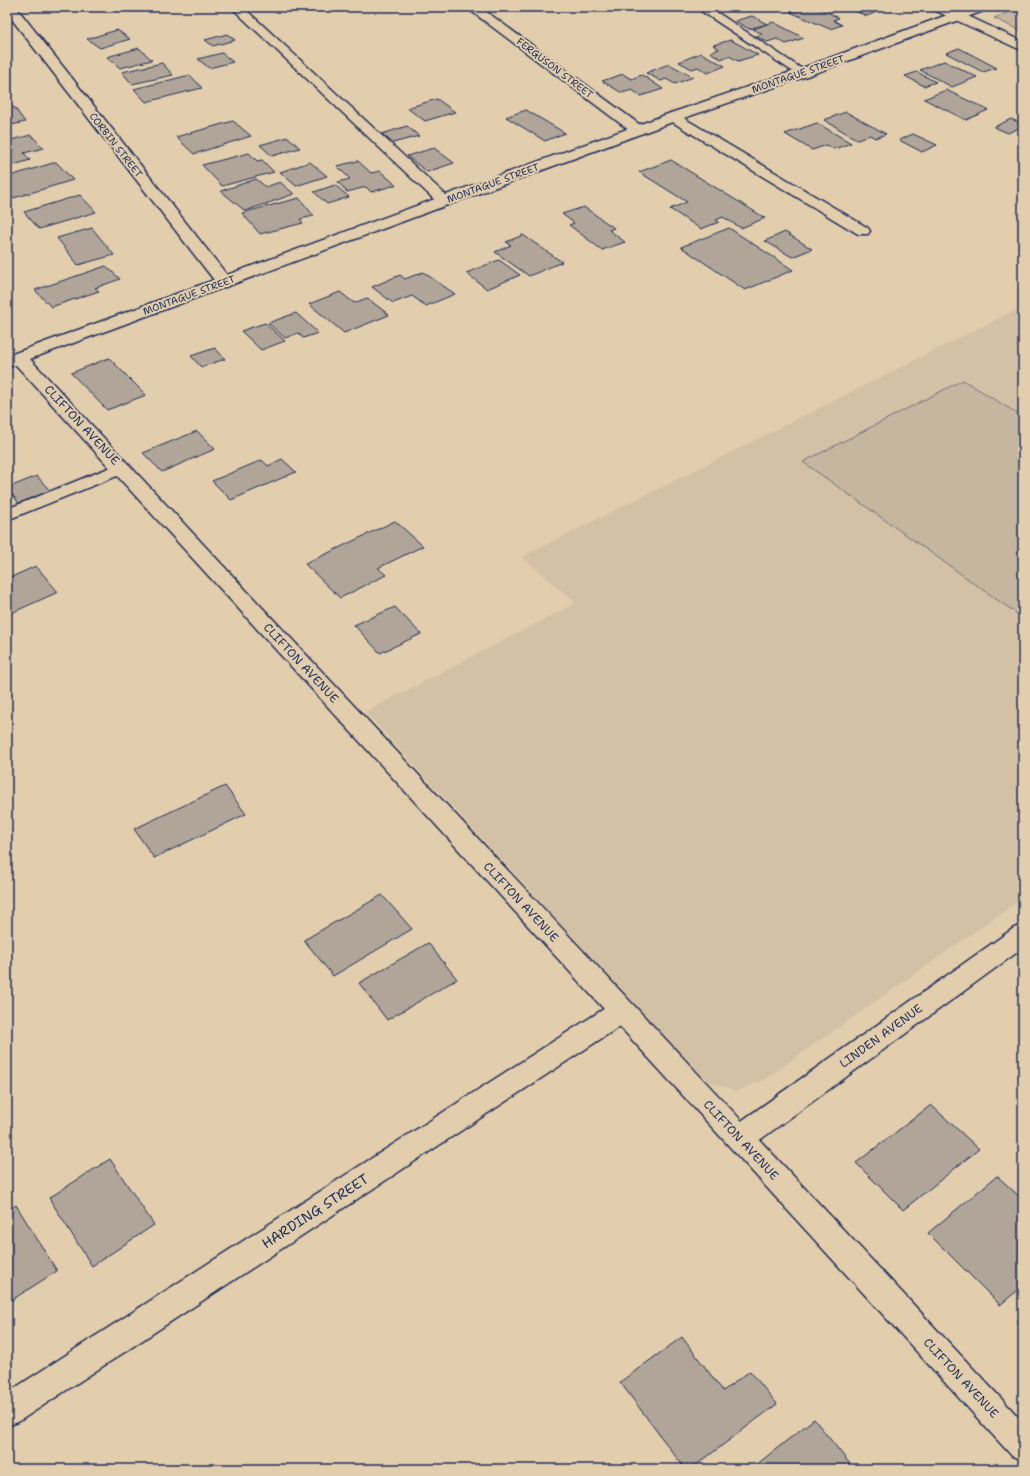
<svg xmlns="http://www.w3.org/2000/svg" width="1030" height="1476" font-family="'Shantell Sans',sans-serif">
<rect width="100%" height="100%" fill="#e2cdac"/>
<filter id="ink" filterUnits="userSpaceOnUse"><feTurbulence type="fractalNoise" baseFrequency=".025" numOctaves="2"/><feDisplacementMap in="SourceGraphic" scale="8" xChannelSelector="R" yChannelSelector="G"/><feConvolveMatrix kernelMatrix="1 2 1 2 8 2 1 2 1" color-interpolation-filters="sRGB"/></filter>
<g filter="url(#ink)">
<!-- built -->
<path fill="#d3c1a6" d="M1023,306V898L762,1081L736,1091L710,1082L689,1063L365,712L576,603L522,557Z"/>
<!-- green -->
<g fill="#c5b6a0" stroke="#70727f">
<path d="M1023,7V32L994,18L1022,7Z"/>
<path d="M963,380L1023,417V618L803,462Z"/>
</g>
<!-- building -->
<g fill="#b0a598" stroke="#1b2f5e">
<path d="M803,7H817L839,18L833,20L842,25L830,29L790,12Z"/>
<path d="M845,7H883L886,8L867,16Z"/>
<path d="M752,16L767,24L749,29L735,21Z"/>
<path d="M773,22L804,38L786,44L777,39L767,42L756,36L762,34L753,29Z"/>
<path d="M117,30L130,39L100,48L87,39Z"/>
<path d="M227,34L235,40L213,46L205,40Z"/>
<path d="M731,40L758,55L738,61L729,56L721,59L710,52L719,49L713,45Z"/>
<path d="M139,48L152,60L120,68L107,57Z"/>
<path d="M959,48L997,68L983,72L946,53Z"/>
<path d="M222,53L233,62L209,68L198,59Z"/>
<path d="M701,53L725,66L708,73L698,67L692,69L679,62Z"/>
<path d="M944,61L977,77L952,87L920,70Z"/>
<path d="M162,63L173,75L132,84L122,72Z"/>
<path d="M669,64L693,77L675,84L666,79L661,81L646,73Z"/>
<path d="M917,72L936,82L924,86L905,76Z"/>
<path d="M623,74L631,79L642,75L663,89L641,96L632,90L622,93L602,81Z"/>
<path d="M190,75L202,88L146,102L134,89Z"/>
<path d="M946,90L988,110L966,120L924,99Z"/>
<path d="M437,99L455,112L425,121L407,108Z"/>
<path d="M14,107L25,122L7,126V109Z"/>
<path d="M526,110L565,133L545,141L506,117Z"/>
<path d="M846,112L886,134L875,138L870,135L858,140L824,120Z"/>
<path d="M1011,119L1023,124V126L1008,133L994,127Z"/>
<path d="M233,121L251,136L194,154L176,137Z"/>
<path d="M817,123L851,143L834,149L827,145L812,150L785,134Z"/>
<path d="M407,126L419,136L393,143L382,134Z"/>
<path d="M913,134L937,145L922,152L899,140Z"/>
<path d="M31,135L44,148L24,153L30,160L7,167V141Z"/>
<path d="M288,137L300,148L272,156L260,145Z"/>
<path d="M434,148L454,163L427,172L407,156Z"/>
<path d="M249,153L257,161L262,160L274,172L222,186L202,165Z"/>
<path d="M671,160L765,218L741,228L723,217L716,220L719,222L701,229L670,209L687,202L639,172Z"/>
<path d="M358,161L371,173L380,171L396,185L371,192L366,187L347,192L338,182L350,179L337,166Z"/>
<path d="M56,162L73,180L7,200V177Z"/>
<path d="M310,162L327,176L296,186L280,172Z"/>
<path d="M256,179L266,187L280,182L294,194L245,211L221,191Z"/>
<path d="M335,185L349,197L327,204L314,192Z"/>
<path d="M80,195L96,212L39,229L24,212Z"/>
<path d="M299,198L314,216L300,219L303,223L260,234L242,213Z"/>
<path d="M584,207L614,228L609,230L625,242L602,250L569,225L574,223L562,214Z"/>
<path d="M92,228L114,255L78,265L57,238Z"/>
<path d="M729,228L793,270L745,290L681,247Z"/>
<path d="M785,232L812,249L792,257L765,241Z"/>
<path d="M523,235L562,262L529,276L495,252L511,245L506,242Z"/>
<path d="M499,260L520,275L487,289L466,273Z"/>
<path d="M106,266L120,279L95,288L99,291L51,307L35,290Z"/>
<path d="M423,272L455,294L426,306L412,296L393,303L372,287L400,275L405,279Z"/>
<path d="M340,292L354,303L367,298L389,315L344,333L309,304Z"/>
<path d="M296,313L318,333L303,338L298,333L285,338L268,323Z"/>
<path d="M265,323L285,341L261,350L241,331Z"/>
<path d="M215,348L225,359L201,367L191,356Z"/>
<path d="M109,358L146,395L107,410L71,373Z"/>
<path d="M197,431L215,449L162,472L143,453Z"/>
<path d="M282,459L296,472L231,500L212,481L262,460L268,466Z"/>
<path d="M37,476L52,493L21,506L7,488Z"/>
<path d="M395,521L423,546L378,568L386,575L340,598L305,564Z"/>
<path d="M36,566L58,592L7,615V579Z"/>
<path d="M395,607L421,634L380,653L354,625Z"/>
<path d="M225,786L246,814L154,858L134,829Z"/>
<path d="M382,895L412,929L333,976L304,940Z"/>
<path d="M428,943L457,979L387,1020L359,983Z"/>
<path d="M931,1105L979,1149L903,1210L856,1163Z"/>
<path d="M110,1159L154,1225L92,1266L49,1198Z"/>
<path d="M997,1176L1020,1197L1023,1195V1286L1000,1305L928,1233Z"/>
<path d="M16,1205L57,1271L7,1303V1211Z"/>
<path d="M1023,1315V1329L1016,1321Z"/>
<path d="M682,1337L723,1391L750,1371L777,1404L691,1469H685L620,1382Z"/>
<path d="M814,1419L854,1469H751Z"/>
</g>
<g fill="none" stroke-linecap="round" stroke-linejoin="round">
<defs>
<g id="service">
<path d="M231,7H243L449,198L451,201L449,204H439Z"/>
<path d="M695,7H709L808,73L806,75H798Z"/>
<path d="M673,113L677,114L868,228L870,231L868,234H858L669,120L667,117L669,114Z"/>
<path d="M121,463L127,464L129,468L127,472L7,520V509Z"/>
</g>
<g id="minor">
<path d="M466,7H480L643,127L645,130L643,133L638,134L633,133Z"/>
<path d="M933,7H949L1023,42V51L934,10Z"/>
<path d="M1023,925V948L750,1147L740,1150L730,1147L726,1138L730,1129L1014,928Z"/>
<path d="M622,1000L631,1003L635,1011L631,1019L18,1422L7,1426V1393L613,1003Z"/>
</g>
<path id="tertiary" d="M7,7H16L227,275L668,114L797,70L969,7H987L986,10L807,76L678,120L30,359L1023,1422V1460L1012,1456L16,365L7,367V356L214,280L7,13Z"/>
</defs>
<!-- service casing -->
<use href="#service" stroke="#1b2f5e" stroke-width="3"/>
<!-- minor casing -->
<use href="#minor" stroke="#1b2f5e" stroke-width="3"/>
<!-- tertiary casing -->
<use href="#tertiary" stroke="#1b2f5e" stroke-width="3"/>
<!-- service -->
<use href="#service" fill="#e2cdac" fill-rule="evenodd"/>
<!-- minor -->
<use href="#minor" fill="#e2cdac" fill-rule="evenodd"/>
<!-- tertiary -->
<use href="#tertiary" fill="#e2cdac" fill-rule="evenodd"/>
</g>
</g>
<g text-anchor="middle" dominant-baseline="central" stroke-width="4" stroke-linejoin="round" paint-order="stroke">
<!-- far-street labels -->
<g font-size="10" fill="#1b2f5e" stroke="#e2cdac">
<text transform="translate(555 68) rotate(37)">FERGUSON STREET</text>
<text transform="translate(798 74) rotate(-19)">MONTAGUE STREET</text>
<text transform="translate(116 145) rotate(52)">CORBIN STREET</text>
<text transform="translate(493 183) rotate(-20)">MONTAGUE STREET</text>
<text transform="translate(189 295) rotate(-20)">MONTAGUE STREET</text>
</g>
<!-- street labels -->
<g font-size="12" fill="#1b2f5e" stroke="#e2cdac">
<text transform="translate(82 425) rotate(47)">CLIFTON AVENUE</text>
<text transform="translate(301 663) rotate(47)">CLIFTON AVENUE</text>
<text transform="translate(521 902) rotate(47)">CLIFTON AVENUE</text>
<text transform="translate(881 1036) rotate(-36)">LINDEN AVENUE</text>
<text transform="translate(741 1140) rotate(47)">CLIFTON AVENUE</text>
<text transform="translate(961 1378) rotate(47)">CLIFTON AVENUE</text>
</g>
<!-- near-street labels -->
<g font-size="14" fill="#1b2f5e" stroke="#e2cdac">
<text transform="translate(315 1211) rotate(-33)">HARDING STREET</text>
</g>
</g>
<!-- margin -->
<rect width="1030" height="1476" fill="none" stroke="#e2cdac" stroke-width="24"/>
<rect x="12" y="12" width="1006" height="1452" fill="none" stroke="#1b2f5e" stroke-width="1.5" filter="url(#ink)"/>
</svg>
